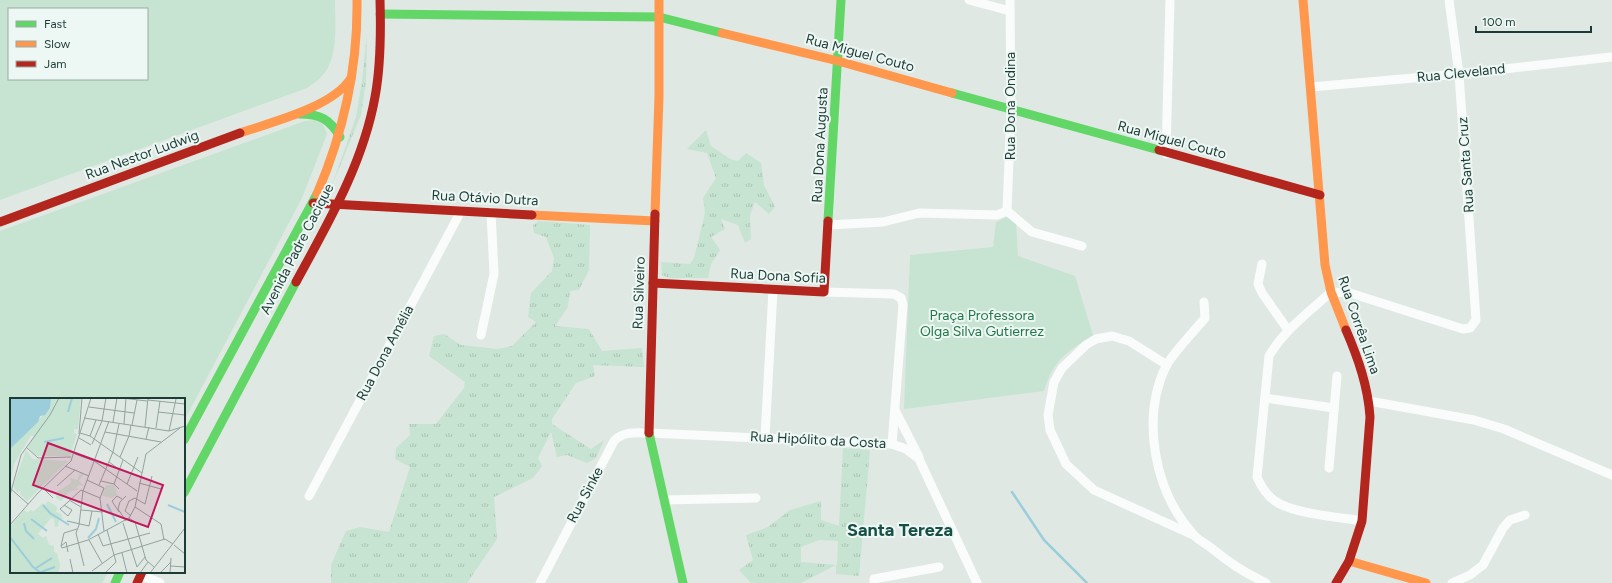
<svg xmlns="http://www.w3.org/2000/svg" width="1612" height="583" font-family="Figtree,sans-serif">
<defs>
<pattern id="grass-tufts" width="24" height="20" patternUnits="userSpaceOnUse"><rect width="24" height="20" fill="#c7e3d1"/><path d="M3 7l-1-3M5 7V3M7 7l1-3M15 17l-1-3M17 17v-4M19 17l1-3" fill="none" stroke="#aac4b4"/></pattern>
</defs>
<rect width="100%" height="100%" fill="#e0e8e4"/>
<!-- grass -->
<g fill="url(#grass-tufts)" fill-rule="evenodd">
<path d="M367,34L366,81L361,115L331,188L356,117L362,81Z"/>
<path d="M706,130L711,146L730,159L738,161L746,153L761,163L764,185L775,207L769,214L755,202L750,215L751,239L745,243L738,225L721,219L725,229L711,237L720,250L711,264L708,278H669L662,275L661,262L690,264L694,258L705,213L703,198L716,178L707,153L687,149Z"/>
<path d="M539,221L590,225L589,270L579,290L570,291L568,307L555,326L589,329L602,351L642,348L644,367L593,365L595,376L576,383L552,419V424L591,449L604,440L596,458L587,463L567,455L557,457L551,432L538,458L542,466L533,478L494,497L497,539L467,583H331V565L346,531L360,527L389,532L410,467L395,459L396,448L410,435L409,424H436L464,388L465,382L429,356L434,336L444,334L461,345L498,349L512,346L536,322L528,317L531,293L552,271L554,258L546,237L534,233L533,225Z"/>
<path d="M843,448L870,450L859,576L836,574V565L801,583H751L739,570L753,560L746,535L768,527L790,510L821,501V520L839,526ZM819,540L838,541L837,565L801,562V547Z"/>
</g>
<!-- park -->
<g fill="#c7e3d1" fill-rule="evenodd">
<path d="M0,0H335C335,24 339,58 322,76C318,81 312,84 307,88L0,200ZM9,9H147V79H9Z"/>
<path d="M316,120L323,124L327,134L302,198L184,421V399H11V572H108L102,583H0V231L305,121Z"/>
<path d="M1009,216L1016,221L1018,256L1075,276L1093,335C1067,352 1053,360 1044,391L904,409L910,255L993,247L996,222Z"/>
</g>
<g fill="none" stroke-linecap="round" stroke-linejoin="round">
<!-- stream -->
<path stroke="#9bcddb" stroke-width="2.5" d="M1012,492L1044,540L1087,583"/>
<!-- street -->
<g stroke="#fafcfb" stroke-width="9">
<path d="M969,0L1010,11"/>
<path d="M1311,87L1459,74L1611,57"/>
<path d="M1166,154L1170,0"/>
<path d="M1007,211L1011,110L1010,0"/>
<path d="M1007,211L1032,232L1082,246"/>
<path d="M829,225L883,222L919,213L997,215L1007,211"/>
<path d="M1262,264L1258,284L1262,293L1288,330"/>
<path d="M824,292L894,294L901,298L903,305L892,444"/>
<path d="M1204,302L1205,318C1195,330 1173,353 1166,366C1141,418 1154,491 1193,534C1197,539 1204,543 1210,547C1230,563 1243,572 1266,583"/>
<path d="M481,335L494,274L491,212"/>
<path d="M1167,365L1129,341L1112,336L1096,339L1086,345L1062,368L1054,382L1048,415L1050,430L1066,464L1094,490L1193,535"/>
<path d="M1265,398L1334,408"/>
<path d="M1369,401L1474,420L1504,429L1612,475"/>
<path d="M895,410L919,457"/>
<path d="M765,437L773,290"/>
<path d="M1329,468L1337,376"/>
<path d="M309,496L461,211"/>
<path d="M664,500L756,498"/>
<path d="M1362,521C1339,517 1293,514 1275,501C1266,495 1261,486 1257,477L1269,356C1284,330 1309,312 1331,292L1350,293L1463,329L1470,328L1476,320L1459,74L1449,0"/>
<path d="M140,575L160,583"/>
<path d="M540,583L614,441C623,431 636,433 649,433L892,444L906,449L919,459L977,583"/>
<path d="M874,583V579L939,567"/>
<path d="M1452,583L1470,575L1483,565L1503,528L1510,520L1525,515"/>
</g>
<!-- fast -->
<g stroke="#63d668" stroke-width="9">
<path d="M380,14L659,17L722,33"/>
<path d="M952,93L1159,150"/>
<path d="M299,114C320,114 330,119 340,137"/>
<path d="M828,221L841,0"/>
<path d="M649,433L683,583"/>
<path d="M184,440L317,194"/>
<path d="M184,493L296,282"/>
<path d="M115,583L120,572"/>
</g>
<!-- slow -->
<g stroke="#ff974d" stroke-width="9">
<path d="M1303,0L1325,265L1331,292L1346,330"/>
<path d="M722,33L838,61L952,93"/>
<path d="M240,133C272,122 333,107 351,78"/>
<path d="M317,194C344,131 358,68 357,0"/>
<path d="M655,214L659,96V0"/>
<path d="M532,215L655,221"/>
<path d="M1349,561L1426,583"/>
</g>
<!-- jam -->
<g stroke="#b3261e" stroke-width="9">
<path d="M1159,150L1320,195"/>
<path d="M313,203L532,215"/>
<path d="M0,222L240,133"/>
<path d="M296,282C328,223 363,164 375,97C381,65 381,33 380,0"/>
<path d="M653,283L824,292L828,221"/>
<path d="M649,433L655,214"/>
<path d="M137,583L142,572"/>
<path d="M1336,583L1349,561L1362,521L1370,417C1368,386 1358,358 1346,330"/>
</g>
</g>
<g text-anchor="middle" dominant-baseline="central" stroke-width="4" stroke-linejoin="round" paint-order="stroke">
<!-- street labels -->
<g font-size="14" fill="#1d3b36" stroke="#edf7f3">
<text transform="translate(860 53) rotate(15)">Rua Miguel Couto</text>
<text transform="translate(1461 73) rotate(-6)">Rua Cleveland</text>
<text transform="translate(1010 106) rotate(-90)">Rua Dona Ondina</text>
<text transform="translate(1172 140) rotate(15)">Rua Miguel Couto</text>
<text transform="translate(820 145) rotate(-87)">Rua Dona Augusta</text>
<text transform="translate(142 155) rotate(-20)">Rua Nestor Ludwig</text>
<text transform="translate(1466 165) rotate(-94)">Rua Santa Cruz</text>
<text transform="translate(485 198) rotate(3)">Rua Otávio Dutra</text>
<text transform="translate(297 249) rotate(-63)">Avenida Padre Cacique</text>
<text transform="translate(778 276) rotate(3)">Rua Dona Sofia</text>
<text transform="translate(639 293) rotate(-88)">Rua Silveiro</text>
<text transform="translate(1359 325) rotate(71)">Rua Corrêa Lima</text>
<text transform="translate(385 353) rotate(-62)">Rua Dona Amélia</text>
<text transform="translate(818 440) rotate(3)">Rua Hipólito da Costa</text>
<text transform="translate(585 495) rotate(-62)">Rua Sinke</text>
</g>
<!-- park labels -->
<g font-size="14" fill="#23764a" stroke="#edf7f3">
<text x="982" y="315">Praça Professora<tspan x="982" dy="16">Olga Silva Gutierrez</tspan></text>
</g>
<!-- district labels -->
<g font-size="18" font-weight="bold" fill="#174f46" stroke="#edf7f3">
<text x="900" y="530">Santa Tereza</text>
</g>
</g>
<!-- overview -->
<g transform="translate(10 398)">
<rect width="175" height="175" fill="#e0e8e4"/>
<path d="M70,75L74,76L69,83L74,88L69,87L66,90L69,92L60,93L51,103L46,100L47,94L61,85L60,80L67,82ZM32,106L40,118L35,123L27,121L23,114Z" fill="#c7e3d1"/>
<path d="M38,103L47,109L46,114L51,116L53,121H49L48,129H45L44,121L41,120L33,130L28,126L22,127L20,133L37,144L28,147L29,150L24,151L19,148L14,150L16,156L25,162L49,163L50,168L48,175H19L15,166L11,165L1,141L11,146L18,138L10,131L13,126L17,128L16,132L19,130L14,113L17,115L21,112L26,116L27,121L35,123L39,120L31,105L35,107Z" fill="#c7e3d1"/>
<path d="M41,0H71L68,31H64V35L67,36L60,58H26L18,49L24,39L21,37L4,66L0,85V51L40,10ZM16,52L23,61L58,63L17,103L10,96L11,93L7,94L3,88ZM96,87H105L107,97L102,100L92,98ZM14,112L34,128L28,136L33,140L36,138L39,147L44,148V154L47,155L50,168L48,175H0V129Z" fill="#c7e3d1"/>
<path d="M0,0L41,1L40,10L35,17L30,18L28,24L0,51Z" fill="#9bcddb"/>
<path fill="none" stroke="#9bcddb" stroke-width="2" d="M58,14L62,0M34,44L54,40M97,106L106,124M33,107L40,115L59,127M158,107L175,114M21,121L37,133M14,125L16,133L24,141M0,139L23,169L31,175M78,140L86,131L89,120M26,170L42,160M31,174L45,169"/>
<path fill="none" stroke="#92a39e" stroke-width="1" d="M112,0L137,3M138,2L175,6M79,9L124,15M148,14L175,17M74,20L159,33L175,28M103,24L107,0M114,26L116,0M122,27L127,2M135,29L138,0M146,30L150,3M159,33L166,1M95,34L151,44M70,35L80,38L132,75M69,36L72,0M80,38L86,22M69,40L81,47M136,41L139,29M82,46L92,23L96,0M16,49L28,60L61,59M65,56L84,63L127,93M110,59L119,38L121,27M99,64L110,72M55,68L79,78M77,82L94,90L90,100M91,83L104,86L109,91M129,85L151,91M104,86L113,62M117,86L128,59M89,87L103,54L109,26M47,88L65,72M0,90L18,106M33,90L43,100M0,97L11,57L40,17L49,0M116,98L110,104L108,111L116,123M59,102L71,109M54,107L62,112L58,118L50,111L58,104L71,92L90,100L94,133M125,109L151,126L154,142M71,112L93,114M109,114L102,103L107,98L112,101M121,118L115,113L119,103L125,100L135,106L142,78M119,120L125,124L136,162L144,169M57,123L79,128L82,113M113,125L127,169M0,127L27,96L61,63L81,0M88,136L93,148L140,135M79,142L92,165M164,147L175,156M51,148L52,150L78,142L119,120L125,109L136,56L170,30M51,148L54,135L67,131M51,148L56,144L58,154M112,155L117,175M60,161L63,175M74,168L66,135L69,127L73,93L99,23M161,168L175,169M127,169L135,159M82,173L104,157L155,141L163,146M95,175L106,164L97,132M130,175L138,164M140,175L175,130M150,175L161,164M160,175L161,160"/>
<path fill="#c2185b" fill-opacity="0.15" stroke="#c2185b" stroke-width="2" d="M38,45L153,87L138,129L23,87Z"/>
<rect width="175" height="175" fill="none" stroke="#1d3b36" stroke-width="2"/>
</g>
<!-- legend -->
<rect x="8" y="8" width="140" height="72" fill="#edf7f3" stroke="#9aaca7"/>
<rect x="16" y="21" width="20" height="6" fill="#63d668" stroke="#9aaca7"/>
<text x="44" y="28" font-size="12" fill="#1d3b36">Fast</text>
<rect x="16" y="41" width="20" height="6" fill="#ff974d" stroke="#9aaca7"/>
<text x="44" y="48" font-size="12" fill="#1d3b36">Slow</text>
<rect x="16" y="61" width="20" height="6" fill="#b3261e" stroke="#9aaca7"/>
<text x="44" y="68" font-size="12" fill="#1d3b36">Jam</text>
<!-- scale -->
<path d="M1476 26v6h115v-6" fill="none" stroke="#1d3b36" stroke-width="2"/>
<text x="1482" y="26" font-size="12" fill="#1d3b36" stroke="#edf7f3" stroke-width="3" paint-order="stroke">100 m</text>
</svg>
